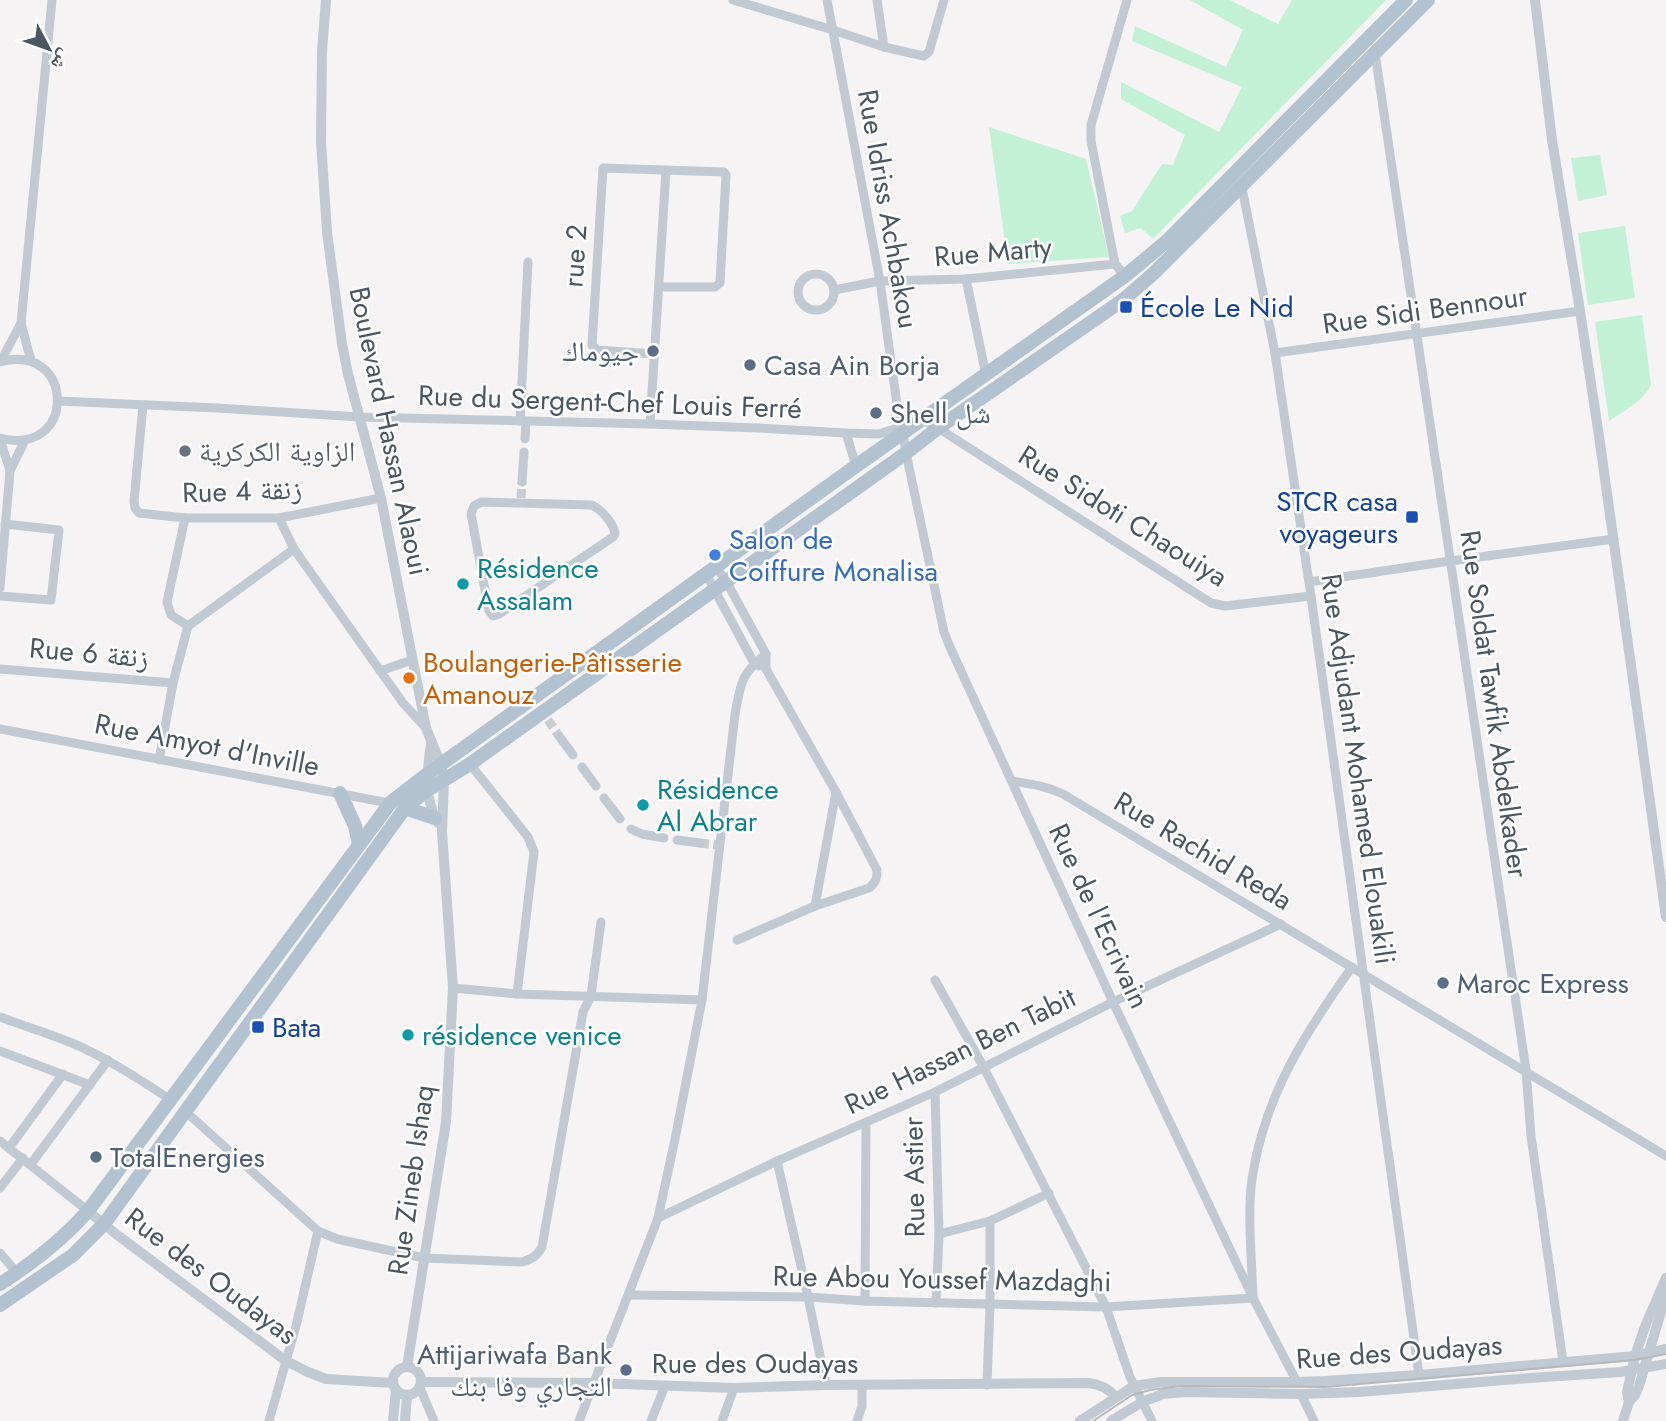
<svg xmlns="http://www.w3.org/2000/svg" width="1666" height="1421" font-family="Jost,'Noto Naskh Arabic',sans-serif">
<rect width="100%" height="100%" fill="#f5f3f3"/>
<!-- green -->
<g fill="#c3f1d5">
<path d="M1190,0H1230L1278,24L1292,0H1386L1153,239L1141,228L1125,233L1120,216L1132,211L1162,164L1173,165L1185,135L1121,99V82L1219,132L1242,87L1132,41L1135,26L1226,67L1243,30Z"/>
<path d="M989,127L1086,159L1109,257L1008,264Z"/>
<path d="M1600,155L1607,195L1578,201L1571,158Z"/>
<path d="M1625,226L1635,298L1588,305L1578,233Z"/>
<path d="M1642,315L1651,385C1642,402 1625,410 1609,421L1595,322Z"/>
</g>
<g fill="none" stroke-linecap="round" stroke-linejoin="round">
<!-- minor-tunnel -->
<g stroke="#caccce" stroke-width="9" stroke-dasharray="9 4.5" stroke-linecap="butt">
<path d="M521,498L522,482"/>
<path d="M548,720L559,736"/>
<path d="M700,843L717,845"/>
</g>
<!-- minor -->
<g stroke="#c1cad2" stroke-width="9">
<path d="M733,0L833,30L884,47L924,56L929,52L944,0"/>
<path d="M827,0L880,281L900,427"/>
<path d="M877,0L884,47"/>
<path d="M1375,53L1526,1070L1531,1136L1563,1362"/>
<path d="M1241,183L1275,353L1311,596L1419,1375"/>
<circle cx="816" cy="292" r="18"/>
<path d="M1125,276L1115,264L1091,141V125L1127,0"/>
<path d="M966,279L986,375"/>
<path d="M834,290L880,281L966,279L1115,264"/>
<path d="M1275,353L1580,311"/>
<path d="M654,354L597,350L592,345L603,168L724,172L726,175L720,283L715,287H659"/>
<path d="M1,361L21,323"/>
<path d="M31,361L21,323L52,0"/>
<path d="M0,362C75,341 78,458 0,438"/>
<path d="M58,401L217,408L360,417L650,424L758,428L846,433L879,434L900,427L903,435L906,453L944,632L949,645L1113,1002L1253,1298L1297,1382"/>
<path d="M143,405L134,501L135,508L139,513L185,518H279L381,498"/>
<path d="M923,420L938,428L1211,603L1225,606L1311,596"/>
<path d="M520,421L528,262"/>
<path d="M650,424L666,170"/>
<path d="M846,433L856,466"/>
<path d="M0,439L10,471"/>
<path d="M525,439L526,421"/>
<path d="M522,482L524,452"/>
<path d="M481,502L592,505C602,510 614,524 615,534L613,537L499,614L493,616L489,611L471,514L474,506Z"/>
<path d="M185,518L167,602L171,615L188,626"/>
<path d="M279,518L294,549L403,703L426,728"/>
<path d="M716,567L726,581L766,654V669L836,792L877,870C877,879 876,882 869,888L815,906L737,940"/>
<path d="M706,574L754,663L759,666"/>
<path d="M1309,582L1450,561L1614,539"/>
<path d="M0,588L10,471L25,440"/>
<path d="M0,596L51,600L59,530L5,524"/>
<path d="M188,626L294,549"/>
<path d="M0,669L173,683"/>
<path d="M380,671L412,660"/>
<path d="M0,729L394,804"/>
<path d="M559,736L573,755"/>
<path d="M159,760L173,683L188,626"/>
<path d="M470,764L528,837L534,852L517,994"/>
<path d="M582,767L596,786"/>
<path d="M1012,781C1030,784 1046,786 1063,794L1666,1156"/>
<path d="M604,798L620,819"/>
<path d="M631,829L642,834L664,838"/>
<path d="M677,840L700,843"/>
<path d="M815,906L836,792"/>
<path d="M935,980L984,1068L1106,1307L1130,1377L1152,1421"/>
<path d="M453,988L517,994L702,1000"/>
<path d="M0,1017C24,1026 48,1033 72,1043C107,1058 139,1079 171,1100"/>
<path d="M0,1051L90,1085"/>
<path d="M935,1092L939,1234L936,1303"/>
<path d="M185,1111L318,1231L337,1239L424,1258L522,1262C532,1259 537,1256 542,1247L583,1012L591,996L601,922"/>
<path d="M0,1141L88,1211"/>
<path d="M9,1148L63,1074"/>
<path d="M777,1161L808,1297L826,1385"/>
<path d="M31,1164L108,1060"/>
<path d="M0,1188L23,1158"/>
<path d="M658,1218L777,1161L935,1092L1113,1002L1281,924"/>
<path d="M939,1234L990,1221L1049,1193"/>
<path d="M0,1253L17,1273"/>
<path d="M629,1295L808,1297L865,1301L1106,1307L1253,1298C1252,1261 1247,1215 1252,1179C1264,1097 1305,1033 1352,967"/>
<path d="M865,1301L866,1123"/>
<path d="M987,1385L990,1304V1221"/>
<path d="M420,1388L434,1421"/>
<path d="M1301,1394L1314,1421"/>
<path d="M269,1421L296,1326L318,1231"/>
<path d="M579,1421L658,1218L675,1139L702,1000L735,714C741,683 740,675 766,654"/>
<path d="M651,1421L665,1386"/>
<path d="M722,1421L734,1388"/>
<path d="M857,1421L862,1406V1386"/>
</g>
<!-- tertiary -->
<g stroke="#c1cad2" stroke-width="10">
<path d="M326,0L322,51L321,142L327,232L342,344L348,374L381,498L426,728L441,765L444,780L442,832L453,988L446,1122L407,1367"/>
<path d="M1535,0L1552,140L1580,311L1599,436L1666,917"/>
<path d="M431,744C427,773 423,795 438,823"/>
<path d="M88,1211L116,1234L286,1361L308,1372L326,1379L393,1383"/>
<circle cx="407" cy="1381" r="14"/>
<path d="M422,1382L594,1383L734,1388L826,1385L1088,1383C1100,1384 1108,1388 1116,1397"/>
<path d="M1629,1402L1627,1392L1635,1356L1646,1324L1666,1278"/>
<path d="M393,1421L396,1390"/>
<path d="M405,1421L407,1396"/>
<path d="M1080,1421L1134,1386L1161,1382H1297L1324,1381L1419,1375L1635,1356L1666,1349"/>
<path d="M1111,1421L1142,1402L1163,1394L1185,1392L1301,1394L1359,1392L1530,1378L1620,1372L1666,1364"/>
<path d="M1623,1421L1629,1402L1635,1395L1639,1386L1663,1305L1662,1290"/>
</g>
<!-- primary -->
<g stroke="#b3c2d1" stroke-width="14">
<path d="M340,793L355,826L359,844"/>
<path d="M405,808L435,818"/>
<path d="M0,1284C33,1263 62,1240 88,1211L391,802L426,775L856,466L1125,276L1167,241L1406,0"/>
<path d="M0,1305L73,1255L104,1224L405,808L426,791L470,764L906,453L938,428L1123,300L1154,273L1428,0"/>
</g>
<!-- tram -->
<path stroke="#b5b8bd" stroke-width="2" d="M1093,1421L1132,1395L1150,1390L1181,1386L1325,1387L1634,1360L1666,1354"/>
</g>
<!-- markers -->
<g fill="#1a4fb4" stroke="#fff" stroke-width="2.5">
<rect x="1119" y="300" width="14" height="14" rx="3.5"/>
<rect x="1405" y="510" width="14" height="14" rx="3.5"/>
<rect x="251" y="1020" width="14" height="14" rx="3.5"/>
</g>
<g fill="#5c6f8a" stroke="#fff" stroke-width="2.5">
<circle cx="653" cy="351" r="7"/>
<circle cx="750" cy="365" r="7"/>
<circle cx="876" cy="413" r="7"/>
<circle cx="1443" cy="983" r="7"/>
<circle cx="96" cy="1157" r="7"/>
<circle cx="626" cy="1370" r="7"/>
</g>
<circle fill="#6b7280" stroke="#fff" stroke-width="2.5" cx="185" cy="451" r="7"/>
<circle fill="#3f7fe0" stroke="#fff" stroke-width="2.5" cx="715" cy="555" r="7"/>
<g fill="#0f9aa8" stroke="#fff" stroke-width="2.5">
<circle cx="463" cy="584" r="7"/>
<circle cx="643" cy="805" r="7"/>
<circle cx="408" cy="1035" r="7"/>
</g>
<circle fill="#e8710a" stroke="#fff" stroke-width="2.5" cx="409" cy="678" r="7"/>
<g text-anchor="middle" dominant-baseline="central" stroke-width="5" stroke-linejoin="round" paint-order="stroke">
<!-- street labels -->
<g font-size="28" fill="#4a5661" stroke="#fff">
<text transform="translate(888 209) rotate(80)">Rue Idriss Achbakou</text>
<text transform="translate(993 252) rotate(-5)">Rue Marty</text>
<text transform="translate(575 256) rotate(-86)">rue 2</text>
<text transform="translate(1425 310) rotate(-8)">Rue Sidi Bennour</text>
<text transform="translate(610 402) rotate(2)">Rue du Sergent-Chef Louis Ferré</text>
<text transform="translate(389 431) rotate(78)">Boulevard Hassan Alaoui</text>
<text transform="translate(242 491) rotate(-2)">Rue 4 زنقة</text>
<text transform="translate(1123 516) rotate(32)">Rue Sidoti Chaouiya</text>
<text transform="translate(89 653) rotate(5)">Rue 6 زنقة</text>
<text transform="translate(1494 704) rotate(82)">Rue Soldat Tawfik Abdelkader</text>
<text transform="translate(207 745) rotate(11)">Rue Amyot d'Inville</text>
<text transform="translate(1358 769) rotate(82)">Rue Adjudant Mohamed Elouakili</text>
<text transform="translate(1203 851) rotate(31)">Rue Rachid Reda</text>
<text transform="translate(1099 916) rotate(65)">Rue de l'Ecrivain</text>
<text transform="translate(960 1051) rotate(-26)">Rue Hassan Ben Tabit</text>
<text transform="translate(914 1177) rotate(-91)">Rue Astier</text>
<text transform="translate(411 1180) rotate(-82)">Rue Zineb Ishaq</text>
<text transform="translate(211 1276) rotate(37)">Rue des Oudayas</text>
<text transform="translate(942 1279) rotate(1)">Rue Abou Youssef Mazdaghi</text>
<text transform="translate(1399 1352) rotate(-4)">Rue des Oudayas</text>
<text x="755" y="1363">Rue des Oudayas</text>
</g>
<!-- transit labels -->
<g font-size="28" fill="#164399" stroke="#fff" text-anchor="start">
<text x="1140" y="307">École Le Nid</text>
<text x="1398" y="501" text-anchor="end">STCR casa<tspan x="1398" dy="32">voyageurs</tspan></text>
<text x="272" y="1027">Bata</text>
</g>
<!-- service labels -->
<g font-size="28" fill="#4e5e75" stroke="#fff" text-anchor="start">
<text x="639" y="351" text-anchor="end">جيوماك</text>
<text x="764" y="365">Casa Ain Borja</text>
<text x="890" y="413">Shell شل</text>
<text x="1457" y="983">Maroc Express</text>
<text x="110" y="1157">TotalEnergies</text>
<text x="612" y="1354" text-anchor="end">Attijariwafa Bank<tspan x="612" dy="32">التجاري وفا بنك</tspan></text>
</g>
<!-- worship labels -->
<g font-size="28" fill="#5b616d" stroke="#fff" text-anchor="start">
<text x="199" y="451">الزاوية الكركرية</text>
</g>
<!-- shop labels -->
<g font-size="28" fill="#366cbe" stroke="#fff" text-anchor="start">
<text x="729" y="539">Salon de<tspan x="729" dy="32">Coiffure Monalisa</tspan></text>
</g>
<!-- culture labels -->
<g font-size="28" fill="#0d838f" stroke="#fff" text-anchor="start">
<text x="477" y="568">Résidence<tspan x="477" dy="32">Assalam</tspan></text>
<text x="657" y="789">Résidence<tspan x="657" dy="32">Al Abrar</tspan></text>
<text x="422" y="1035">résidence venice</text>
</g>
<!-- food labels -->
<g font-size="28" fill="#c56008" stroke="#fff" text-anchor="start">
<text x="423" y="662">Boulangerie-Pâtisserie<tspan x="423" dy="32">Amanouz</tspan></text>
</g>
</g>
<!-- north arrow -->
<g transform="translate(49 49) rotate(131)" stroke="#ffffff" stroke-width="5" paint-order="stroke">
<path d="M0-5L12 26L0 18L-12 26Z" fill="#4a5661"/>
<text y="-10" font-size="19" font-weight="bold" text-anchor="middle" fill="#4a5661">ش</text>
</g>
</svg>
